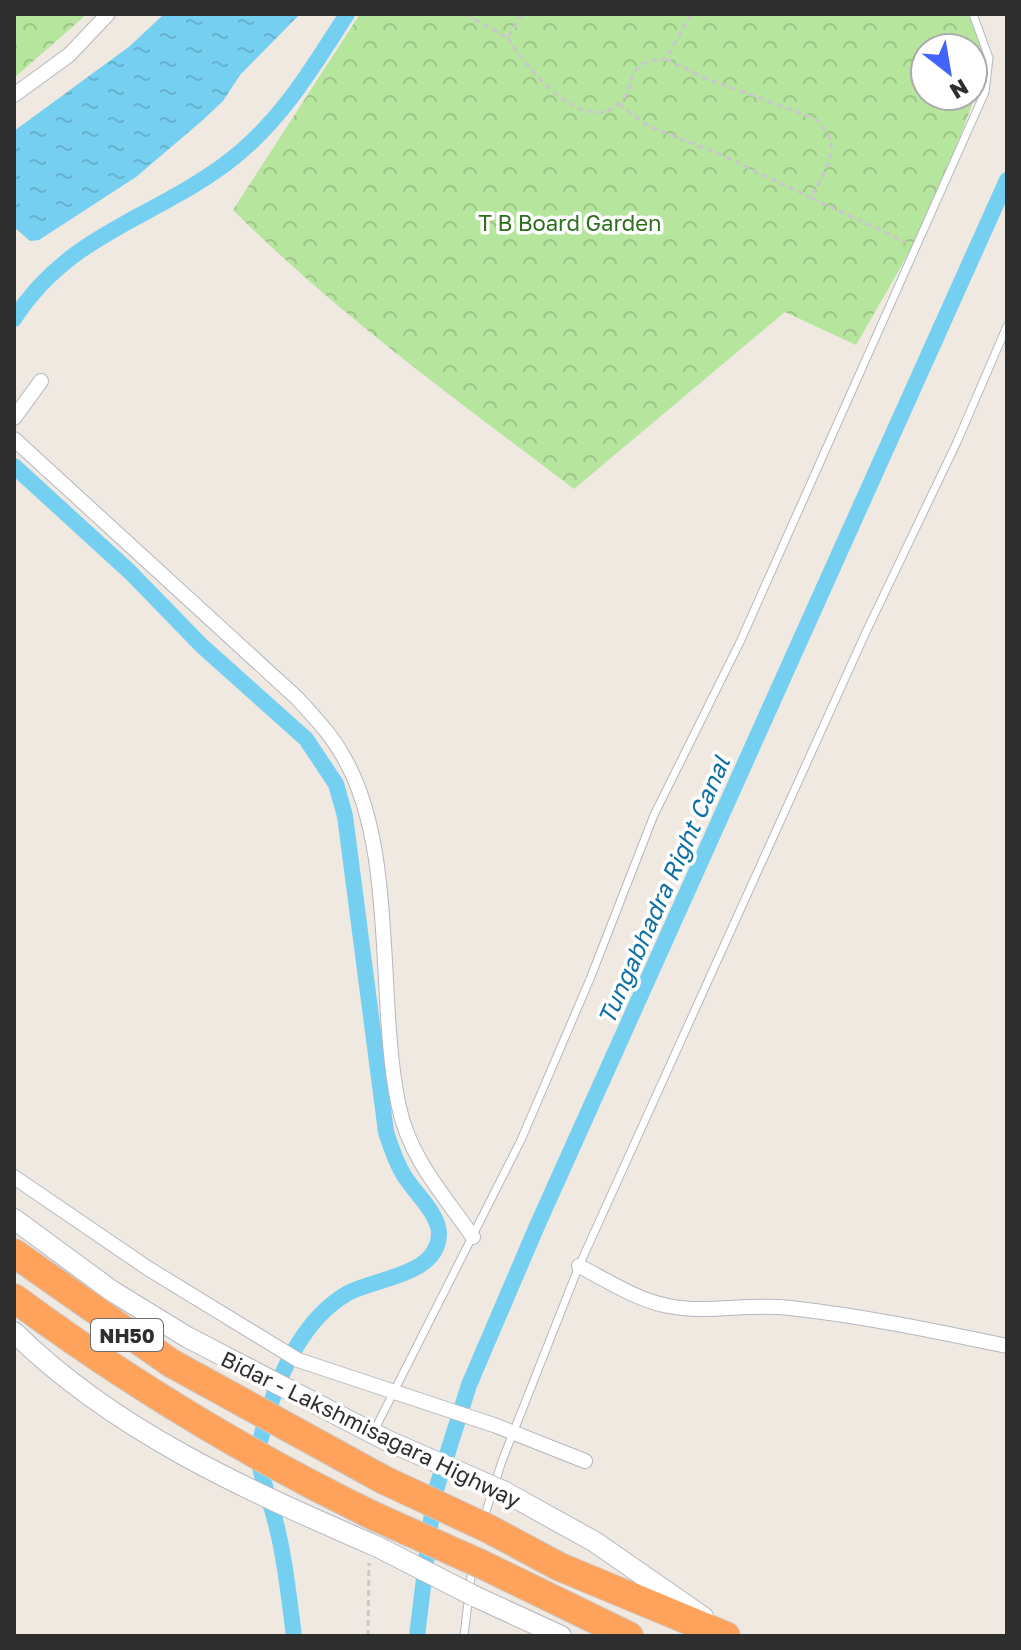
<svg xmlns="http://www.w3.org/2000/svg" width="1021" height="1650" font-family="'Golos Text',sans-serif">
<defs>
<pattern id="park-crowns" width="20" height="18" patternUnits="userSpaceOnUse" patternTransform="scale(2)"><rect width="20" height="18" fill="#b6e59e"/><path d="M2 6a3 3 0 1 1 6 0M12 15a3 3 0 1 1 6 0" fill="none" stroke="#9dc588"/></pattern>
<pattern id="water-ripples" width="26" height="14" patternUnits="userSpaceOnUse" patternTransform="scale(2)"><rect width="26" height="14" fill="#75cff0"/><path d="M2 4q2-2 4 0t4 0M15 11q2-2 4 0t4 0" fill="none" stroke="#66b2ce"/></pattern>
</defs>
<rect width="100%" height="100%" fill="#efe9e1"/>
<!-- park -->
<g fill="url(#park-crowns)" fill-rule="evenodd">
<path d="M14,14H87L14,78Z"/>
<path d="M360,14H975L989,58L934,209L856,345L785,312L574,489C457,400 337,314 233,210ZM925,48H973V96H925Z"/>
</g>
<!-- water -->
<path fill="url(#water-ripples)" d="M164,14H300L240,75L223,101L204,119L136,177L39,240L30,241L14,227V131L130,46Z"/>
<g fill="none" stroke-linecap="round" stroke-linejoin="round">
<!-- canal -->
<g stroke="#75cff0" stroke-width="16">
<path d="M14,319C68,235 149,220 224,165C279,125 311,70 347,14"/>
<path d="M14,466L130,572L202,646L306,739L336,784L345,816L386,1132C391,1148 396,1163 405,1177C415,1193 438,1213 439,1233C439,1276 375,1278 348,1293C296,1323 272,1390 259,1446C255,1465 273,1508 277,1528C286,1563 289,1600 294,1636"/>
<path d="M417,1636L434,1496L469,1385L537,1226L1007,180"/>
</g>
<defs>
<g id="lane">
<path d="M374,1431L521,1140L590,979L654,815L740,642L985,92L989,58L973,14"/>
<path d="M483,1521L502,1461L579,1266L866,632L957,442L1007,326"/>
<path d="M464,1636L472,1568"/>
</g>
<g id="street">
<path d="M14,95L69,55L108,14"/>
<path d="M14,418L41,381"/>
<path d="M14,439L298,699C314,717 331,734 343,756C398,849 376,1002 399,1107C410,1159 444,1195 473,1237"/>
<path d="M14,1177L149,1269L298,1360L494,1425L585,1461"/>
<path d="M579,1266C608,1281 637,1300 668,1306C707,1314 750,1303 790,1308C863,1316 935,1331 1007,1346"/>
</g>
<g id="secondary">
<path d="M14,1219L112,1291L187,1337L386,1440"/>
<path d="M14,1332C115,1432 249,1491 378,1547"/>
<path d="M503,1491L595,1542L703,1617"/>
<path d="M474,1596L561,1636"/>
</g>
<g id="highway">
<path d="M14,1253L171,1363L384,1480"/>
<path d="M14,1298C128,1382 248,1455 376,1517"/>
<path d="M489,1529L560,1567L726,1636"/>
<path d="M481,1564L629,1636"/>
</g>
</defs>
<!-- lane casing -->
<use href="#lane" stroke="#b4b7c1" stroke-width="9"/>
<!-- street casing -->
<use href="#street" stroke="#b4b7c1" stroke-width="16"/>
<!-- secondary casing -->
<use href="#secondary" stroke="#b4b7c1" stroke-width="22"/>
<!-- highway casing -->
<use href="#highway" stroke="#c9c9c9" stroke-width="30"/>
<!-- path -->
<g stroke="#c9c9c9" stroke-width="3" stroke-dasharray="6 4" stroke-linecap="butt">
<path d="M466,14L508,38L522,14"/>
<path d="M508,38C524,66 582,135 617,105C641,85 619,62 666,59L691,14"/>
<path d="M666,59L705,78L814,118C846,145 826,167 811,198L906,242"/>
<path d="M619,104L648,126L722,155L811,198"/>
<path d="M368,1636L369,1563"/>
</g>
<!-- lane -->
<use href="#lane" stroke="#fff" stroke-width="7"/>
<!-- street -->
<use href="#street" stroke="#fff" stroke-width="14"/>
<!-- secondary -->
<use href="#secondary" stroke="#fff" stroke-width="20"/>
<!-- highway -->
<use href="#highway" stroke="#ffa35c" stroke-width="28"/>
<defs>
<g id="secondary-bridge">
<path d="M386,1440L503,1491"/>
<path d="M378,1547L474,1596"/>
</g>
<g id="highway-bridge">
<path d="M384,1480L489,1529"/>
<path d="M376,1517L481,1564"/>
</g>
</defs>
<!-- secondary-bridge casing -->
<use href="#secondary-bridge" stroke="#b4b7c1" stroke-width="22" stroke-linecap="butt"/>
<!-- highway-bridge casing -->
<use href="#highway-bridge" stroke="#c9c9c9" stroke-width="30" stroke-linecap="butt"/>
<!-- secondary-bridge -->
<use href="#secondary-bridge" stroke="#fff" stroke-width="20"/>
<!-- highway-bridge -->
<use href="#highway-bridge" stroke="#ffa35c" stroke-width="28"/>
</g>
<g text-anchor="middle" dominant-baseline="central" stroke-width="7" stroke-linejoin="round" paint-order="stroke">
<!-- shield labels -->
<rect fill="#fff" stroke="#6d6d6d" stroke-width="2" x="91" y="1319" width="72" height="32" rx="6"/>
<g font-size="20" font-weight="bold" fill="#2e2e2e">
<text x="127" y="1335">NH50</text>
</g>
<!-- park labels -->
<g font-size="22" fill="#2c6e1b" stroke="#fff">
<text x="570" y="222">T B Board Garden</text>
</g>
<!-- street labels -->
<g font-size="22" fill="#2e2e2e" stroke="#fff">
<text transform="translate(371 1429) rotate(26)">Bidar - Lakshmisagara Highway</text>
</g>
<!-- water labels -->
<g font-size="24" font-style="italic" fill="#0d6fa3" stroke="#fff">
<text transform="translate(663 890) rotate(-66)">Tungabhadra Right Canal</text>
</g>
</g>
<!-- border -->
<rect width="1021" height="1650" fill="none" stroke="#2e2e2e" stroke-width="32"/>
<!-- north arrow -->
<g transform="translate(949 72) rotate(149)"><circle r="38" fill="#ffffff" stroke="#ababab" stroke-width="2"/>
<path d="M0-6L14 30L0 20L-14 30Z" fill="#4264fb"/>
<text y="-12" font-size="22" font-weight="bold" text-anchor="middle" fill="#2e2e2e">N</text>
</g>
</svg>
